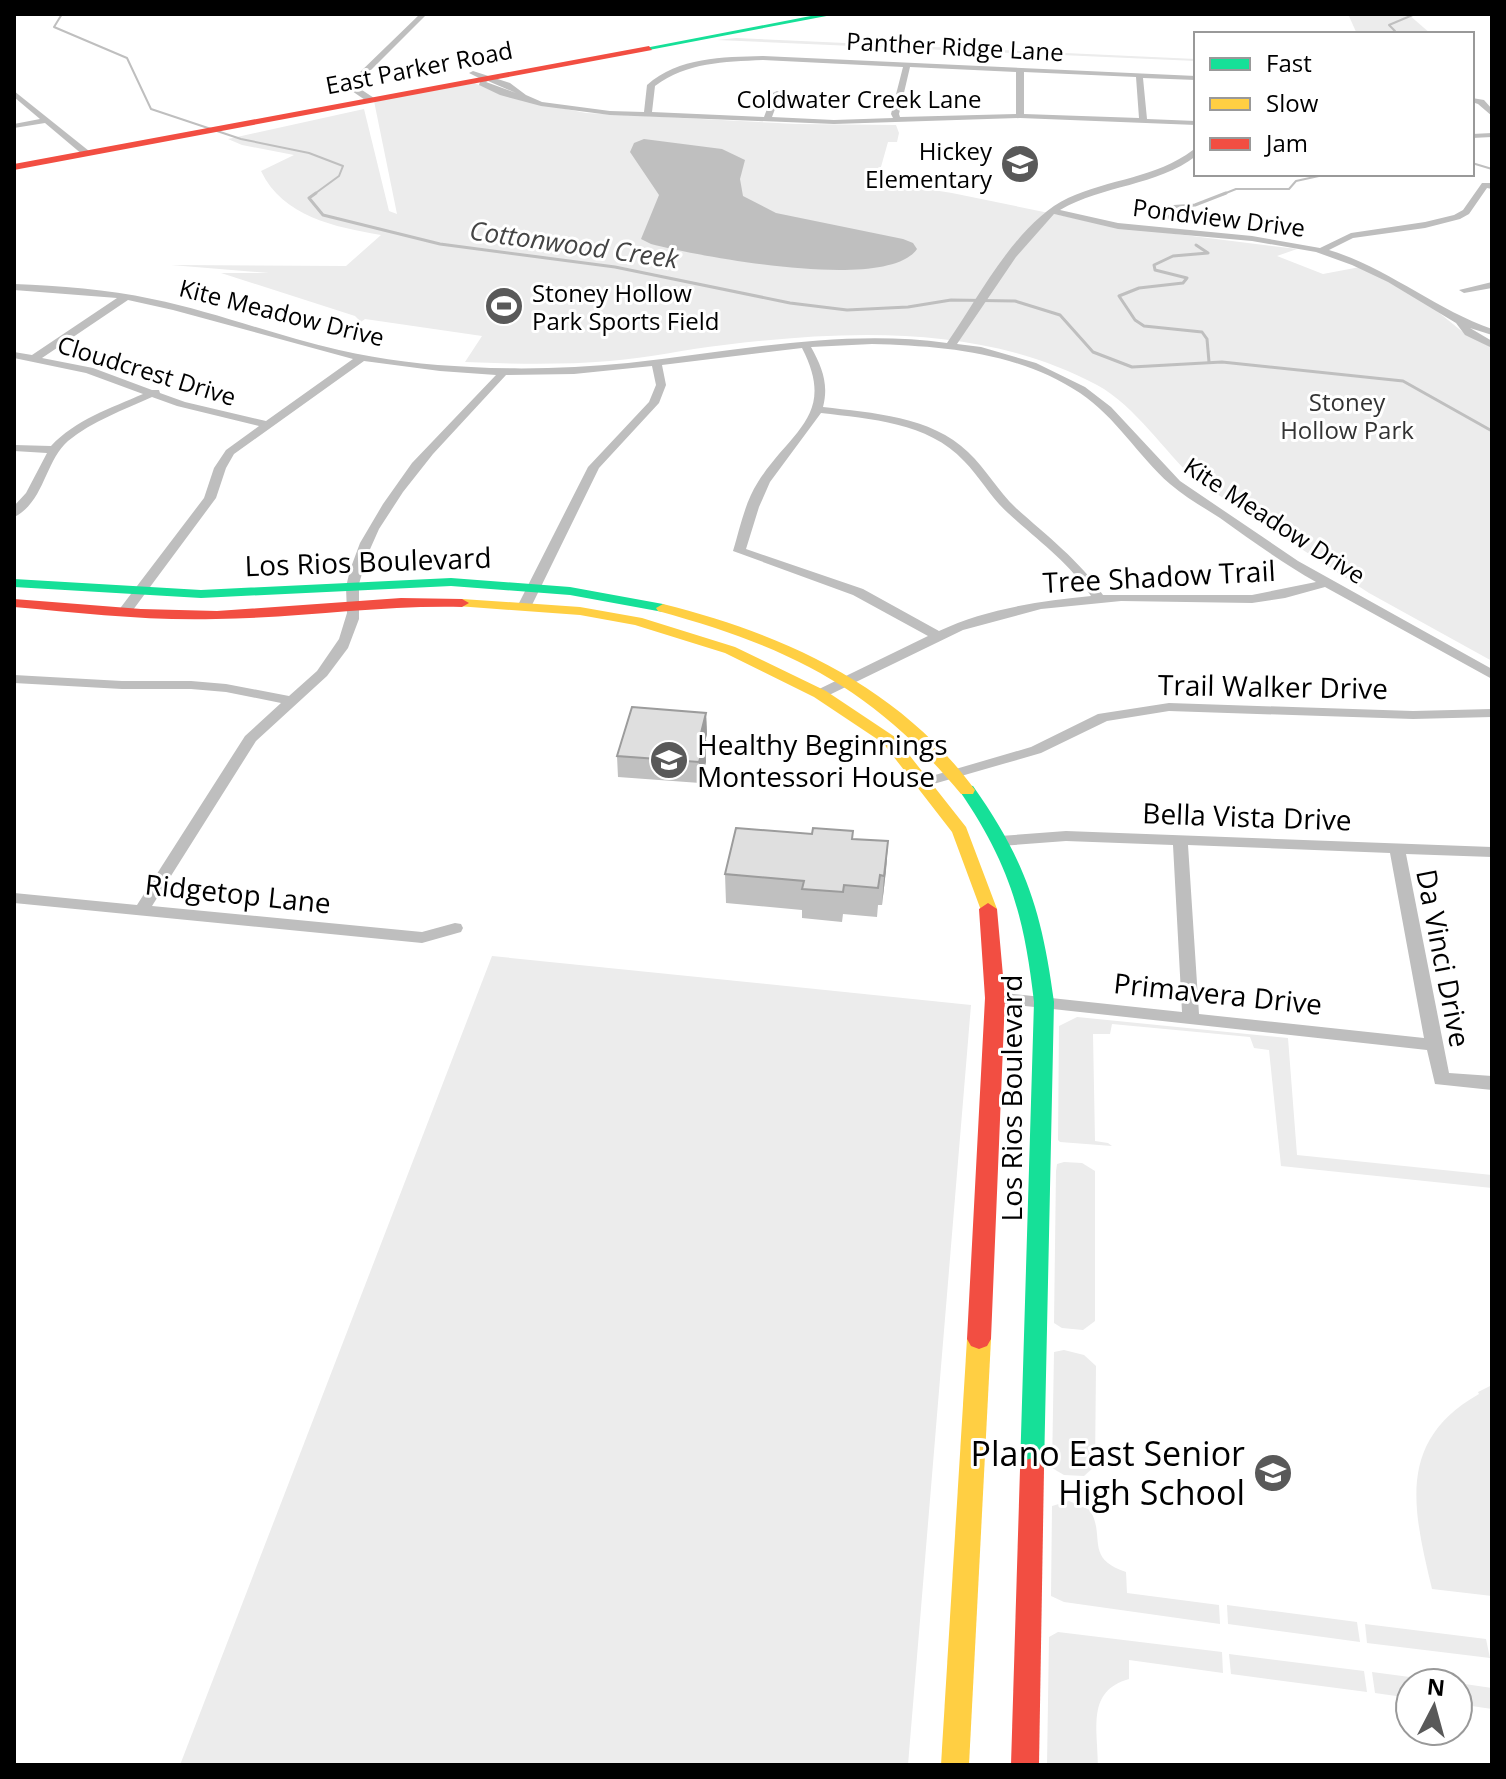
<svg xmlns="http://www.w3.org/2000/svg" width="1506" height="1779" font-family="'Open Sans',sans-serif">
<rect width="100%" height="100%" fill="#fff"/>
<!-- green -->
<g fill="#ececec">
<path d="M1348,14H1408L1431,34H1357Z"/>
<path d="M736,38L1196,59V61L717,40Z"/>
<path d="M474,83L520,100L586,113L796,124L896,125L899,133L897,142H888L877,181L952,193L1112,226L1297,249L1277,256L1323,274L1360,267L1411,290L1464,333L1492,348V661L1369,593L1197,481C1163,451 1137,407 1097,385C983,324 848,330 724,345C686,349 649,358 610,361C562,365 514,364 465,362L482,336L365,319L361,322L355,316L221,273H269L171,265L346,266L381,235C335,227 283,217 261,171L294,155L242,145L228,139L364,109L389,211L397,214L374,101Z"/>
<path d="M492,956L971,1005L908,1765H180Z"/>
<path d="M1077,1017L1288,1038L1297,1155L1492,1175V1188L1281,1166L1269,1050L1254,1048L1250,1037L1112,1024L1110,1034H1093L1095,1141L1108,1143L1112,1146L1060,1142L1058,1140L1059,1026Z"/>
<path d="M1064,1162L1082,1163L1095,1171V1321L1083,1330L1062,1328L1054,1323L1056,1171L1057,1164Z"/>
<path d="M1064,1350L1084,1355L1096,1366L1095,1466L1084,1476L1064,1475L1052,1468L1054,1352Z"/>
<path d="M1492,1385V1596L1432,1589C1413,1509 1396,1441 1479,1394L1478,1392Z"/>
<path d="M1069,1501L1090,1510C1106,1537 1084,1558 1126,1572L1127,1593L1219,1605L1220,1624L1064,1602L1051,1596L1052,1506Z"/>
<path d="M1227,1605L1357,1622L1360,1642L1228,1624Z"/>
<path d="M1365,1624L1486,1639L1490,1658L1367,1643Z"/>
<path d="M1058,1632L1222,1652L1223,1673L1129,1660V1679C1086,1691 1098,1729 1098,1765H1047L1049,1637Z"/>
<path d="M1229,1654L1364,1671L1367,1692L1231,1674Z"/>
<path d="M1372,1672L1455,1683H1410V1698L1375,1693Z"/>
<path d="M1458,1683L1492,1688V1709L1458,1704Z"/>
</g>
<!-- water -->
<path fill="#bfbfbf" d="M644,139L722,149L745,160L740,179L743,196L776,213L903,239L913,243L917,249C887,293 698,256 651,244L641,239L659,195L630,152L634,143Z"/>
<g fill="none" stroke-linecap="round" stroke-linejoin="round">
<!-- stream-far1 -->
<g stroke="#bfbfbf" stroke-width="2">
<path d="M62,14L54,27L127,58L151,109L241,139L309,153L343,166L339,176L313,195"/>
<path d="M1388,34L1395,31L1389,25L1415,14"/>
<path d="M1472,163L1492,169"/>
<path d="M1221,195L1236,189H1289L1296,181L1328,174"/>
</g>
<!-- stream -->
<g stroke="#bfbfbf" stroke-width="3">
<path d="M316,193L309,198L323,215L440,244L615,267L790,303L847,310L908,307L951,300L1015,301L1060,315L1093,352L1132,367L1222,362L1403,381L1492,431"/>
<path d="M1180,220L1168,217L1163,211L1167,207L1195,205L1226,193"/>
<path d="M1196,245L1208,253L1173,256L1154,265L1155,270L1187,278L1183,283L1139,288L1119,296L1135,320L1144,326L1202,332L1207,339L1209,362"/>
</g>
<!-- street -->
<g fill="#bebebe" fill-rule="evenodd">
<path d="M420,14H427L362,79L359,88L374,98V102H368L352,91L356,76Z"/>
<path d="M763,56L1196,76V80L1143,78L1147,119L1196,121V125L1020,118L834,124L610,115L541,106L500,95L479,85L481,79L469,73L473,71L510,83L526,95L542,102L610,111L644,112L647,85C679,57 722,57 763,56ZM763,60L903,67L891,114L893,118L834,120L772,117L781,93L777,91L773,93L764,117L652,112L655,86C688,62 723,62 763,60ZM910,67L1016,72V114L900,117L899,114ZM1024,72L1136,77L1139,118L1024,114ZM488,81L516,93L486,82Z"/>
<path d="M14,91L89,151V155H83L45,123L14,128V124L40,119L14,97Z"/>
<path d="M1472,98L1484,100L1492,109V116L1478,104L1472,102Z"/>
<path d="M1492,133V137L1472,138V134Z"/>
<path d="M1193,150H1196V156C1157,186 1103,185 1060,210L1118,223L1252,236L1320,248L1351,233L1425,222L1454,215L1463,210L1482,183H1492V189L1487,188L1469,214L1460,219L1425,228L1353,238L1329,250C1388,268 1435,309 1492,329V335L1470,328L1492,341V348L1465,335L1456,323L1388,282L1352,265L1316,252L1252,241L1118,229L1054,214L1016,257L957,344L981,347L1036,363L1085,387L1111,407L1180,481L1298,561L1492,669V679L1325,587L1285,598L1252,603L1121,601L1041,609L963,630L825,697H815L813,694L815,691L928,636L853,595L733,551C740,528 745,502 758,482C791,430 837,416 802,348L662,365L666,385L659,403L599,468L532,605L530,608H520L518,605L588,467L649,402L656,385L652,366L574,374L506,375L433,454L403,492L379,529L367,556L359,584V619L348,648L327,676L256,741L152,906L422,932L455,923L461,924L463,928L461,932L422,943L14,903V893L137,905L245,736L281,703L226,692L191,689H122L14,683V675L122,681H191L226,684L289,696L317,671L339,639L347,613L346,587L350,570L360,543L383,504L412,463L496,375L440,371L364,361L234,454L226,468L216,498L130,614L125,615L118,611L204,498L214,468L226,450L259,426L177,406L152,397C124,410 92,421 68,441C45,461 44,503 14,517V506L26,493L47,453L14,451V445L51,446C75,420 111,408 143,394L86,373L14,358V352L32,355L117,298L14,290V284C60,286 107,289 152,299C216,312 276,336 339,350C382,360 427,365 471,367C523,370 576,368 628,363C734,352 841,328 947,343C979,297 1016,223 1068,198C1109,179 1156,178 1193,150ZM128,300L173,310L353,359L266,421L185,402L160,393L159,390H152L93,368L42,358ZM872,344C943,346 1018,352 1080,393C1116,417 1138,456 1170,484C1185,497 1203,507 1220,518C1251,540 1282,563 1316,582L1252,595H1103C1079,560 1047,536 1016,508C998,491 986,469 968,452C931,416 872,413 823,407C829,384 822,367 811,347ZM821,413C870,419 928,422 964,461C980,477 991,498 1008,513C1037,540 1069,562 1091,596C1040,601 985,609 939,631L863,589L746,549L759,507L770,482Z"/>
<path d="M1492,282V288L1464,293L1459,290Z"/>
<path d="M1169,703L1413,711L1492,709V717L1413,719L1169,711L1107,721L1041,753L923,787L916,783L918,780L1031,747L1098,714Z"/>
<path d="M1066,831L1492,847V857L1406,854L1449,1073L1492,1076V1090L1435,1084L1427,1050L989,1002L986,998L989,994L995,992L1182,1012L1173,845L1066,841L1000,846L992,841L1000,836ZM1188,845L1390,853L1424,1038L1199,1014Z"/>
</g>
<!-- fast -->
<g fill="#16e098" fill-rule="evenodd">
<path d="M821,14H837L649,50L645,48Z"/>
<path d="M451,578L570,587L663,604L670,608L663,612L570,595L451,586L201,598L14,587V579L201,590Z"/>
<path d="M967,785L973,786C1026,861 1042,912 1054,1002L1044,1469L1041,1477L1032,1480L1023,1477L1020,1469L1034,1002C1024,914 1009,863 959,790Z"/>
</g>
<!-- slow -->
<g fill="#ffcf43" fill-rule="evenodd">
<path d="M462,599L580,607L642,618L735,647L826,691L895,737L966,827L997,909L988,915L982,913L952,832L883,743L814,697L725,653L635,625L580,615L457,606V600Z"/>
<path d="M663,604C784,634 900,687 975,790L973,794H961C872,687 789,647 658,611L656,608Z"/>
<path d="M979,1329L987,1332L991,1339L969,1765H941L967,1339L971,1332Z"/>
</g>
<!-- jam -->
<g fill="#f24e42" fill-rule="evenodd">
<path d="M649,46L652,50L14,170V164Z"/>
<path d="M401,598L462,599L469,603L462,607C380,605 299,618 216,619C149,621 81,613 14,607V599L141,609L217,611Z"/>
<path d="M988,903L997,909L1005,998L991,1339L987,1346L979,1349L971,1346L967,1339L985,998L979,909Z"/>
<path d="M1032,1458L1041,1461L1044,1469L1039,1765H1011L1020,1469L1023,1461Z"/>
</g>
</g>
<!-- wall -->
<g fill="#c0c0c0">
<path d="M706,713L707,734L705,741L706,762L700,783L618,777L617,756Z"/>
<path d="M853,831V839L888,841L886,870L882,905H878L877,917L843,914L842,922L802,918V910L726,903L725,874L812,834Z"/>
</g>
<!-- shaded-wall -->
<g fill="#9c9c9c">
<path d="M706,713L707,734L700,762L699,741Z"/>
<path d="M705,741L706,762L700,783L699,762Z"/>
<path d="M888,841L886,870L882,905L884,876Z"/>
</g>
<!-- building -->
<g fill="#dfdfdf" stroke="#9c9c9c" stroke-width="2">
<path d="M632,707L706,713L699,741H705L699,762L617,756Z"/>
<path d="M736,828L812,834L813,828L853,831L852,839L888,841L884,876L880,875L878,888L844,885L843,892L802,889L804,881L725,874Z"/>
</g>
<!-- icons -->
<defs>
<symbol id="school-disc" viewBox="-11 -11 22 22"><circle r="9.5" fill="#595959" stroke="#fff"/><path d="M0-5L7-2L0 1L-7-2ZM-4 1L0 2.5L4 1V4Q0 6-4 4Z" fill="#fff"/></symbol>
<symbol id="stadium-disc" viewBox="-11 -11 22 22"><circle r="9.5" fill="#595959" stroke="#fff"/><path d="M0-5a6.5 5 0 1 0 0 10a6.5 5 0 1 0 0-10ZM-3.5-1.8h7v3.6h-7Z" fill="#fff"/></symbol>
</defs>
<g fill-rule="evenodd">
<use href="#school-disc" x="998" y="142" width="44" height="44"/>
<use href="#stadium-disc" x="482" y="284" width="44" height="44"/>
<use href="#school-disc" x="647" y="738" width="44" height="44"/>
<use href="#school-disc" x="1251" y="1451" width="44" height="44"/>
</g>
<g text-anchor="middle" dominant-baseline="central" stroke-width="6" stroke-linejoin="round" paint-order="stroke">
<!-- far-street labels -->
<g font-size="24" fill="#000" stroke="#fff">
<text transform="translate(955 46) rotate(3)">Panther Ridge Lane</text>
<text transform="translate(419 67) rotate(-11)">East Parker Road</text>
<text x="859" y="98">Coldwater Creek Lane</text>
<text transform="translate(1219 217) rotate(7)">Pondview Drive</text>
<text transform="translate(282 312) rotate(14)">Kite Meadow Drive</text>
<text transform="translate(147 370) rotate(17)">Cloudcrest Drive</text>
<text transform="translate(1275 520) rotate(33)">Kite Meadow Drive</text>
</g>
<!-- far-poi labels -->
<g font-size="24" fill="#000" stroke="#fff" text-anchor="end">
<text x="992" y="150">Hickey<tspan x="992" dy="28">Elementary</tspan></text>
<text x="532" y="292" text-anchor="start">Stoney Hollow<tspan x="532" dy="28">Park Sports Field</tspan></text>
</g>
<!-- far-park labels -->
<g font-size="24" fill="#333" stroke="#fff">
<text x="1347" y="401">Stoney<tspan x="1347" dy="28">Hollow Park</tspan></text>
</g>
<!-- far-water labels -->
<g font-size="26" font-style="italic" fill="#444" stroke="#fff">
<text transform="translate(574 244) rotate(8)">Cottonwood Creek</text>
</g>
<!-- street labels -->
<g font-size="28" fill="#000" stroke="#fff">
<text transform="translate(368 561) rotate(-2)">Los Rios Boulevard</text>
<text transform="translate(1159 576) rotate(-3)">Tree Shadow Trail</text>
<text transform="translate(1273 686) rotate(1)">Trail Walker Drive</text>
<text transform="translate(1247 816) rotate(2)">Bella Vista Drive</text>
<text transform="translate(238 893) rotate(6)">Ridgetop Lane</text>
<text transform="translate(1444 958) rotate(79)">Da Vinci Drive</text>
<text transform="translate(1218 993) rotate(6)">Primavera Drive</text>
<text transform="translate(1011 1098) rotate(-90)">Los Rios Boulevard</text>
</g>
<!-- poi labels -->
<g font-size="28" fill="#000" stroke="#fff" text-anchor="start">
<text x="697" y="744">Healthy Beginnings<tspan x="697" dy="32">Montessori House</tspan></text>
</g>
<!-- near-poi labels -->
<g font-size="34" fill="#000" stroke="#fff" text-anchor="end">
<text x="1245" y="1453">Plano East Senior<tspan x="1245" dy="39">High School</tspan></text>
</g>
</g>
<!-- border -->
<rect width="1506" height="1779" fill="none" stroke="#000000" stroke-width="32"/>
<!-- legend -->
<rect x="1194" y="32" width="280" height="144" fill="#ffffff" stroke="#999999" stroke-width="2"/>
<rect x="1210" y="58" width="40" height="12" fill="#16e098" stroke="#999999" stroke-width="2"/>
<text x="1266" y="72" font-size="24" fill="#000000">Fast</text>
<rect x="1210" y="98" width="40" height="12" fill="#ffcf43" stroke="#999999" stroke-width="2"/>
<text x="1266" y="112" font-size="24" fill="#000000">Slow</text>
<rect x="1210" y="138" width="40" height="12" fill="#f24e42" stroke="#999999" stroke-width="2"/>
<text x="1266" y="152" font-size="24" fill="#000000">Jam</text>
<!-- north arrow -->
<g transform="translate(1434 1707) rotate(6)"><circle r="38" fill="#ffffff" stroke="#999999" stroke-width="2"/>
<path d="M0-6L14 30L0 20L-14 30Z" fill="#595959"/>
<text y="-12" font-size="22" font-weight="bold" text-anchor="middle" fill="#000000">N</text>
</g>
</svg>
